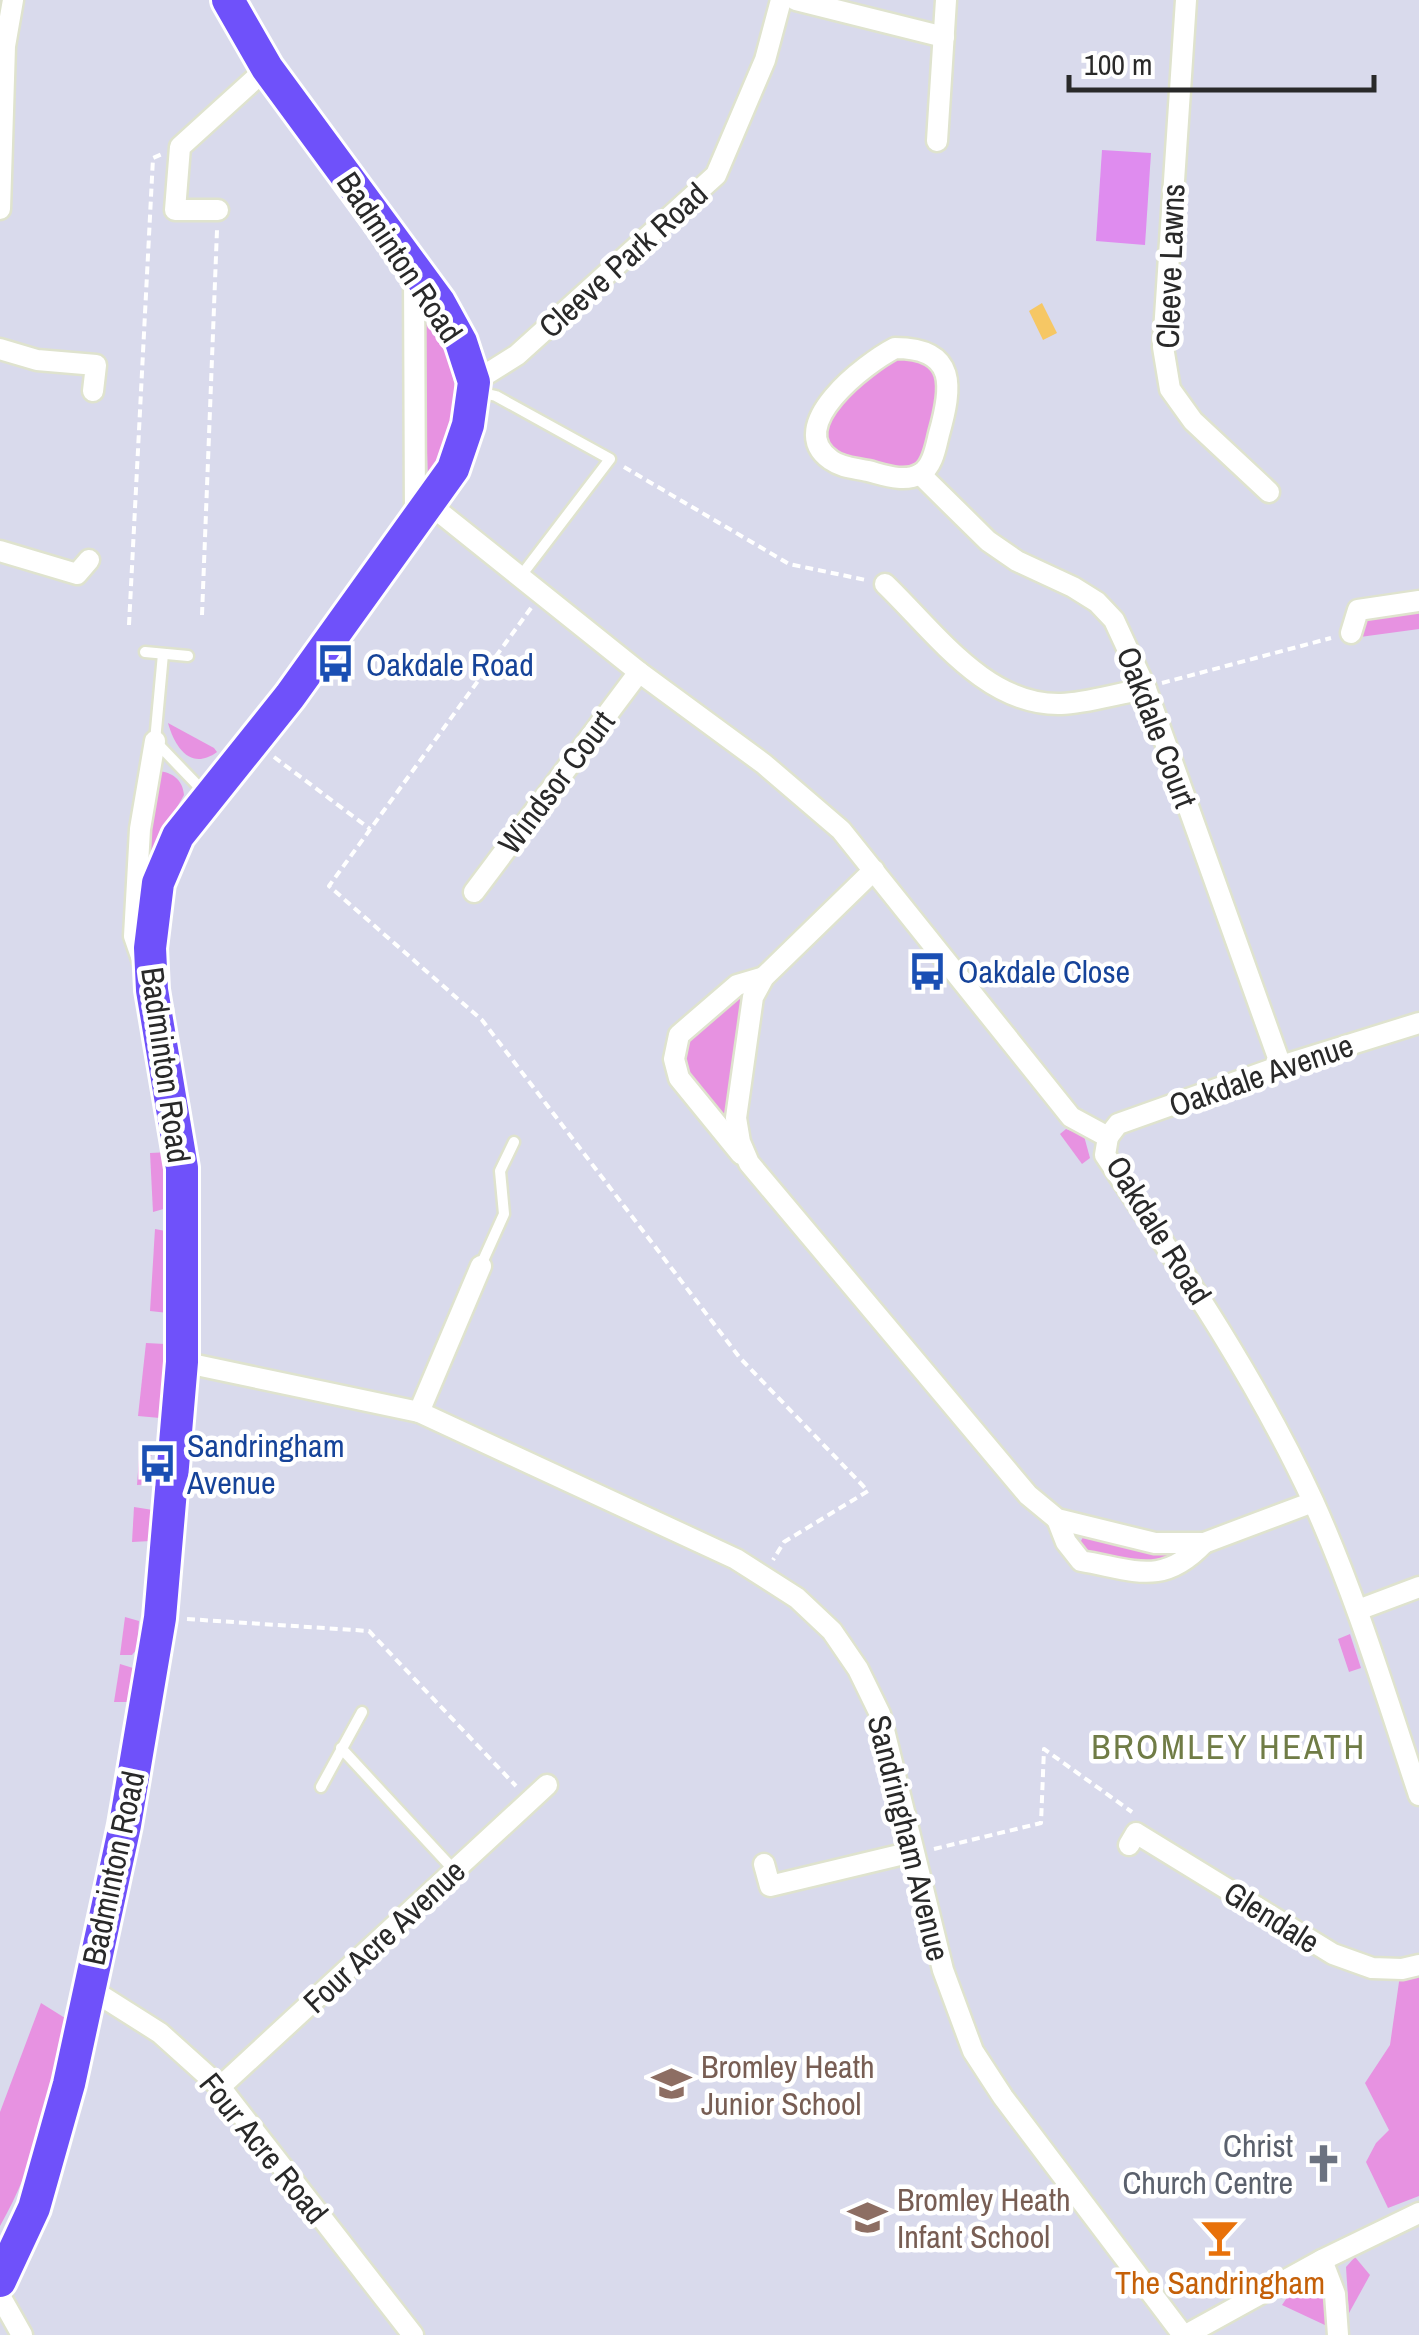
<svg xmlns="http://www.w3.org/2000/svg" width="1419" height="2335" font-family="'Archivo Narrow',sans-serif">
<rect width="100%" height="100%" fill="#d9daec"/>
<!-- green -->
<g fill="#e792e1">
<path d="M433,322C450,358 467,406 449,445C443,456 435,468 428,479L422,324Z"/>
<path d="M897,356C918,357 932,364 941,383L925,452C924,456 920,463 917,466C905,474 843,462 833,451C823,441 825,426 829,414L882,364Z"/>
<path d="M1419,609V629L1360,637L1363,623L1369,617Z"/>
<path d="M168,723L214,748L217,752C191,771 175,748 168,723Z"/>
<path d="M158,771C172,772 183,780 184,795L152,851L143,880L141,862Z"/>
<path d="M741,990L747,997L724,1121L682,1068L686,1035Z"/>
<path d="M1066,1129L1084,1136L1090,1158L1082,1164L1060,1134Z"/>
<path d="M170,1152L174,1206L153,1212L150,1153Z"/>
<path d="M155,1229L171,1232L168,1313L150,1311Z"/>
<path d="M146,1343L165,1344L160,1418L138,1416Z"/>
<path d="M140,1445L154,1447L155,1453L146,1459L145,1474L153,1476V1484L137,1485Z"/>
<path d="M134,1507L153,1510L151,1541L132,1542Z"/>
<path d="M1084,1535L1168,1550L1170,1557L1160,1566L1088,1555L1080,1543Z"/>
<path d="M125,1617L139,1621L137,1649L132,1655H120Z"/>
<path d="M1350,1634L1361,1668L1349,1672L1338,1639Z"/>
<path d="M120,1664L133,1668L128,1702H114Z"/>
<path d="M1419,1970V2196L1388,2208L1366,2162L1376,2143L1389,2130L1365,2083L1390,2045L1400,1975Z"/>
<path d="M41,2003L65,2018C50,2093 39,2158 0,2226V2112Z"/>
<path d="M1355,2257L1370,2275L1349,2313L1346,2267Z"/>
<path d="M1304,2285C1327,2293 1326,2304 1327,2326L1282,2305L1292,2290Z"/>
</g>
<!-- pitch -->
<path fill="#df8cef" d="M1102,150L1151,153L1145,245L1096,241Z"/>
<!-- water -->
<path fill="#f6c764" d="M1042,303L1057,333L1043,340L1029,311Z"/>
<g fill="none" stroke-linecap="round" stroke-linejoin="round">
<defs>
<g id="service">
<path d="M479,392L496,396L610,459L520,577"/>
<path d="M145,652L188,656"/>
<path d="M163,654L155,741L204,792"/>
<path d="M481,1265L504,1214L500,1171L514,1142"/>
<path d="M341,1748L454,1870"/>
<path d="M321,1787L362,1712"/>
</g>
<g id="minor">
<path d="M796,0L944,37"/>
<path d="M1186,0L1163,347L1170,389L1193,421L1269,492"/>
<path d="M937,141L946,0"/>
<path d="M0,209L5,46L13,0"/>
<path d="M218,210H175L180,147L267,68"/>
<path d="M414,270L415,521"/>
<path d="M895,348C958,348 952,388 939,434C936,446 933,467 920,474C904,483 884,475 868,471C855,468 842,468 831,460C782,426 866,363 895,348Z"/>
<path d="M0,349L37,360L96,365L93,391"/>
<path d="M474,382L517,355L716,175L765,60L781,0"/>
<path d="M920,474L988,541L1017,561L1073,587L1097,602L1114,620L1146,689L1281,1066"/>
<path d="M428,503L639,672L764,764L841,830L1071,1117L1108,1137"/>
<path d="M0,551L77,574L89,560"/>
<path d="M885,584C935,632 986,706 1061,704C1088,703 1118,693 1146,689"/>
<path d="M1351,633L1358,610L1419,601"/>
<path d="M874,870L764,977L753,997L736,1118L740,1142L749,1163L1028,1495L1057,1519L1155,1543H1204L1313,1502"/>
<path d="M474,892L639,672"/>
<path d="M144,965L134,936L140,829L155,741"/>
<path d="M1108,1137L1105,1155C1181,1268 1256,1378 1313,1501C1356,1596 1386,1696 1419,1795"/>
<path d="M1108,1137L1118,1124L1281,1066L1419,1023"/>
<path d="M741,1154L679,1078L674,1059L679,1035L737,985L764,977"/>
<path d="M182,1362L419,1412L736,1559L797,1598L832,1631L858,1669L880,1714L943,1970L973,2051L1003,2097L1183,2335"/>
<path d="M419,1412L481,1266"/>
<path d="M1057,1519L1066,1542L1081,1561C1135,1570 1162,1587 1204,1543"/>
<path d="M1358,1610L1419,1587"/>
<path d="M1129,1845L1136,1833L1333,1954L1372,1968L1402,1969L1419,1965"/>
<path d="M764,1864L770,1886L912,1852"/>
<path d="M89,1988L160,2033L220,2087L413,2335"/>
<path d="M220,2087L547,1785"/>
<path d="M1322,2260L1335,2294L1338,2335"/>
<path d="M0,2296L22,2335"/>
<path d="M1186,2335L1322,2260L1419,2213"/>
</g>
<path id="primary" d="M0,2281L34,2208L69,2084L125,1825L160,1618L182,1362V1168L152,990L150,948L158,883L178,836L290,696L453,469L468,425L474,382L461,342L439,302L267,68L228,0"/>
</defs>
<!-- service casing -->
<use href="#service" stroke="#dfe3ce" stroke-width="15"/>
<!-- minor casing -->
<use href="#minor" stroke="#dfe3ce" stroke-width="25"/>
<!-- primary casing -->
<use href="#primary" stroke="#fff" stroke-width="38"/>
<!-- path -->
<g stroke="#fff" stroke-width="4" stroke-dasharray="8 5" stroke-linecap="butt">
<path d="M624,467L789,564L866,580"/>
<path d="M531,608L329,886L482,1020L740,1358L868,1491L784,1542L773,1560"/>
<path d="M202,615L217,230"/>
<path d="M129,625L153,158L162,154"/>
<path d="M1162,683L1331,638"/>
<path d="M274,757L370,829"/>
<path d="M187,1619L369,1631L516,1786"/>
<path d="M934,1849L1041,1823L1044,1749L1132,1812"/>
</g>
<!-- service -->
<use href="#service" stroke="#fff" stroke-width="10"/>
<!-- minor -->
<use href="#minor" stroke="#fff" stroke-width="20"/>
<!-- primary -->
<use href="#primary" stroke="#6f51fa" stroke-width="32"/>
</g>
<!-- icons -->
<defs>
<symbol id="bus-bare" viewBox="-9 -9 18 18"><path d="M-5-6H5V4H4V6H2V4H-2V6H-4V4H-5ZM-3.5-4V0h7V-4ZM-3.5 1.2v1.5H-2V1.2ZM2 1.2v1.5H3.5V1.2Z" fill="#1a4fb4" stroke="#fff" stroke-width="2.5" paint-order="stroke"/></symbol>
<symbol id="school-bare" viewBox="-9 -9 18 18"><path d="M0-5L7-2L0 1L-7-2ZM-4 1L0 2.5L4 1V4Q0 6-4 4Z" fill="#8d6e63" stroke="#fff" stroke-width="2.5" paint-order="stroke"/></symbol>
<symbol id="church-bare" viewBox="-9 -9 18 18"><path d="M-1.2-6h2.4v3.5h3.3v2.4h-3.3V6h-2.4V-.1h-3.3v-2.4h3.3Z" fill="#6b7280" stroke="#fff" stroke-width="2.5" paint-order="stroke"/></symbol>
<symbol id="bar-bare" viewBox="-9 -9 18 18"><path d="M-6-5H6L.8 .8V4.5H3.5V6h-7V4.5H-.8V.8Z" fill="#e8710a" stroke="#fff" stroke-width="2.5" paint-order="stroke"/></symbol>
</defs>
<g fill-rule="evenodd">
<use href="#bus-bare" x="308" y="636" width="55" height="55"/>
<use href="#bus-bare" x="900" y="944" width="55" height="55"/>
<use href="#bus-bare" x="130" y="1436" width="55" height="55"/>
<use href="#school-bare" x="644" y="2056" width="55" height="55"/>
<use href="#church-bare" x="1296" y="2136" width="55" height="55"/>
<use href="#school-bare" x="840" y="2190" width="55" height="55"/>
<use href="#bar-bare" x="1192" y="2210" width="55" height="55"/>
</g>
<g text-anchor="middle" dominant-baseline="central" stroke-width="9" stroke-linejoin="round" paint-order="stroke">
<!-- street labels -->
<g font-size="32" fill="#292929" stroke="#fff">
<text transform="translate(400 257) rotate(56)">Badminton Road</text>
<text transform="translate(623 260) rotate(-42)">Cleeve Park Road</text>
<text transform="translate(1170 266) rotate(-88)">Cleeve Lawns</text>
<text transform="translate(1157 727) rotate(69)">Oakdale Court</text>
<text transform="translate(556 782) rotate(-53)">Windsor Court</text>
<text transform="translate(166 1065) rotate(82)">Badminton Road</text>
<text transform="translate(1261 1075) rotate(-19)">Oakdale Avenue</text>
<text transform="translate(1159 1230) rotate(58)">Oakdale Road</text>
<text transform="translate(909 1838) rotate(76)">Sandringham Avenue</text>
<text transform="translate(113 1868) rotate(-78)">Badminton Road</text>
<text transform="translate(1272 1917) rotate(32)">Glendale</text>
<text transform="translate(384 1936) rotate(-43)">Four Acre Avenue</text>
<text transform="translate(264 2148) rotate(51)">Four Acre Road</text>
</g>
<!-- transit labels -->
<g font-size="32" fill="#164399" stroke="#fff" text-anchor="start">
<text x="366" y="664">Oakdale Road</text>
<text x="958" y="971">Oakdale Close</text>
<text x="187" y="1445">Sandringham<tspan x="187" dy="37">Avenue</tspan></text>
</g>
<!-- education labels -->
<g font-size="32" fill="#785e54" stroke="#fff" text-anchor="start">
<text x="701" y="2066">Bromley Heath<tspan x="701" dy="37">Junior School</tspan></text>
<text x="897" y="2199">Bromley Heath<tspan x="897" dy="37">Infant School</tspan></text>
</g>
<!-- worship labels -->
<g font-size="32" fill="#5b616d" stroke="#fff" text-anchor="end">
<text x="1293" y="2145">Christ<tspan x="1293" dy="37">Church Centre</tspan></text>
</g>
<!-- food labels -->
<g font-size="32" fill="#c56008" stroke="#fff">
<text x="1220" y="2282">The Sandringham</text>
</g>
<!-- neighbourhood labels -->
<g font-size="35" letter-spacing="2.5" fill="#707c46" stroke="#fff">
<text x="1229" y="1746">BROMLEY HEATH</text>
</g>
</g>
<!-- scale -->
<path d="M1069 75v15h305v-15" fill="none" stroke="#292929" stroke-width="5"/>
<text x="1084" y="75" font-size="30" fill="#292929" stroke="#ffffff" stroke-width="8" paint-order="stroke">100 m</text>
</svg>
